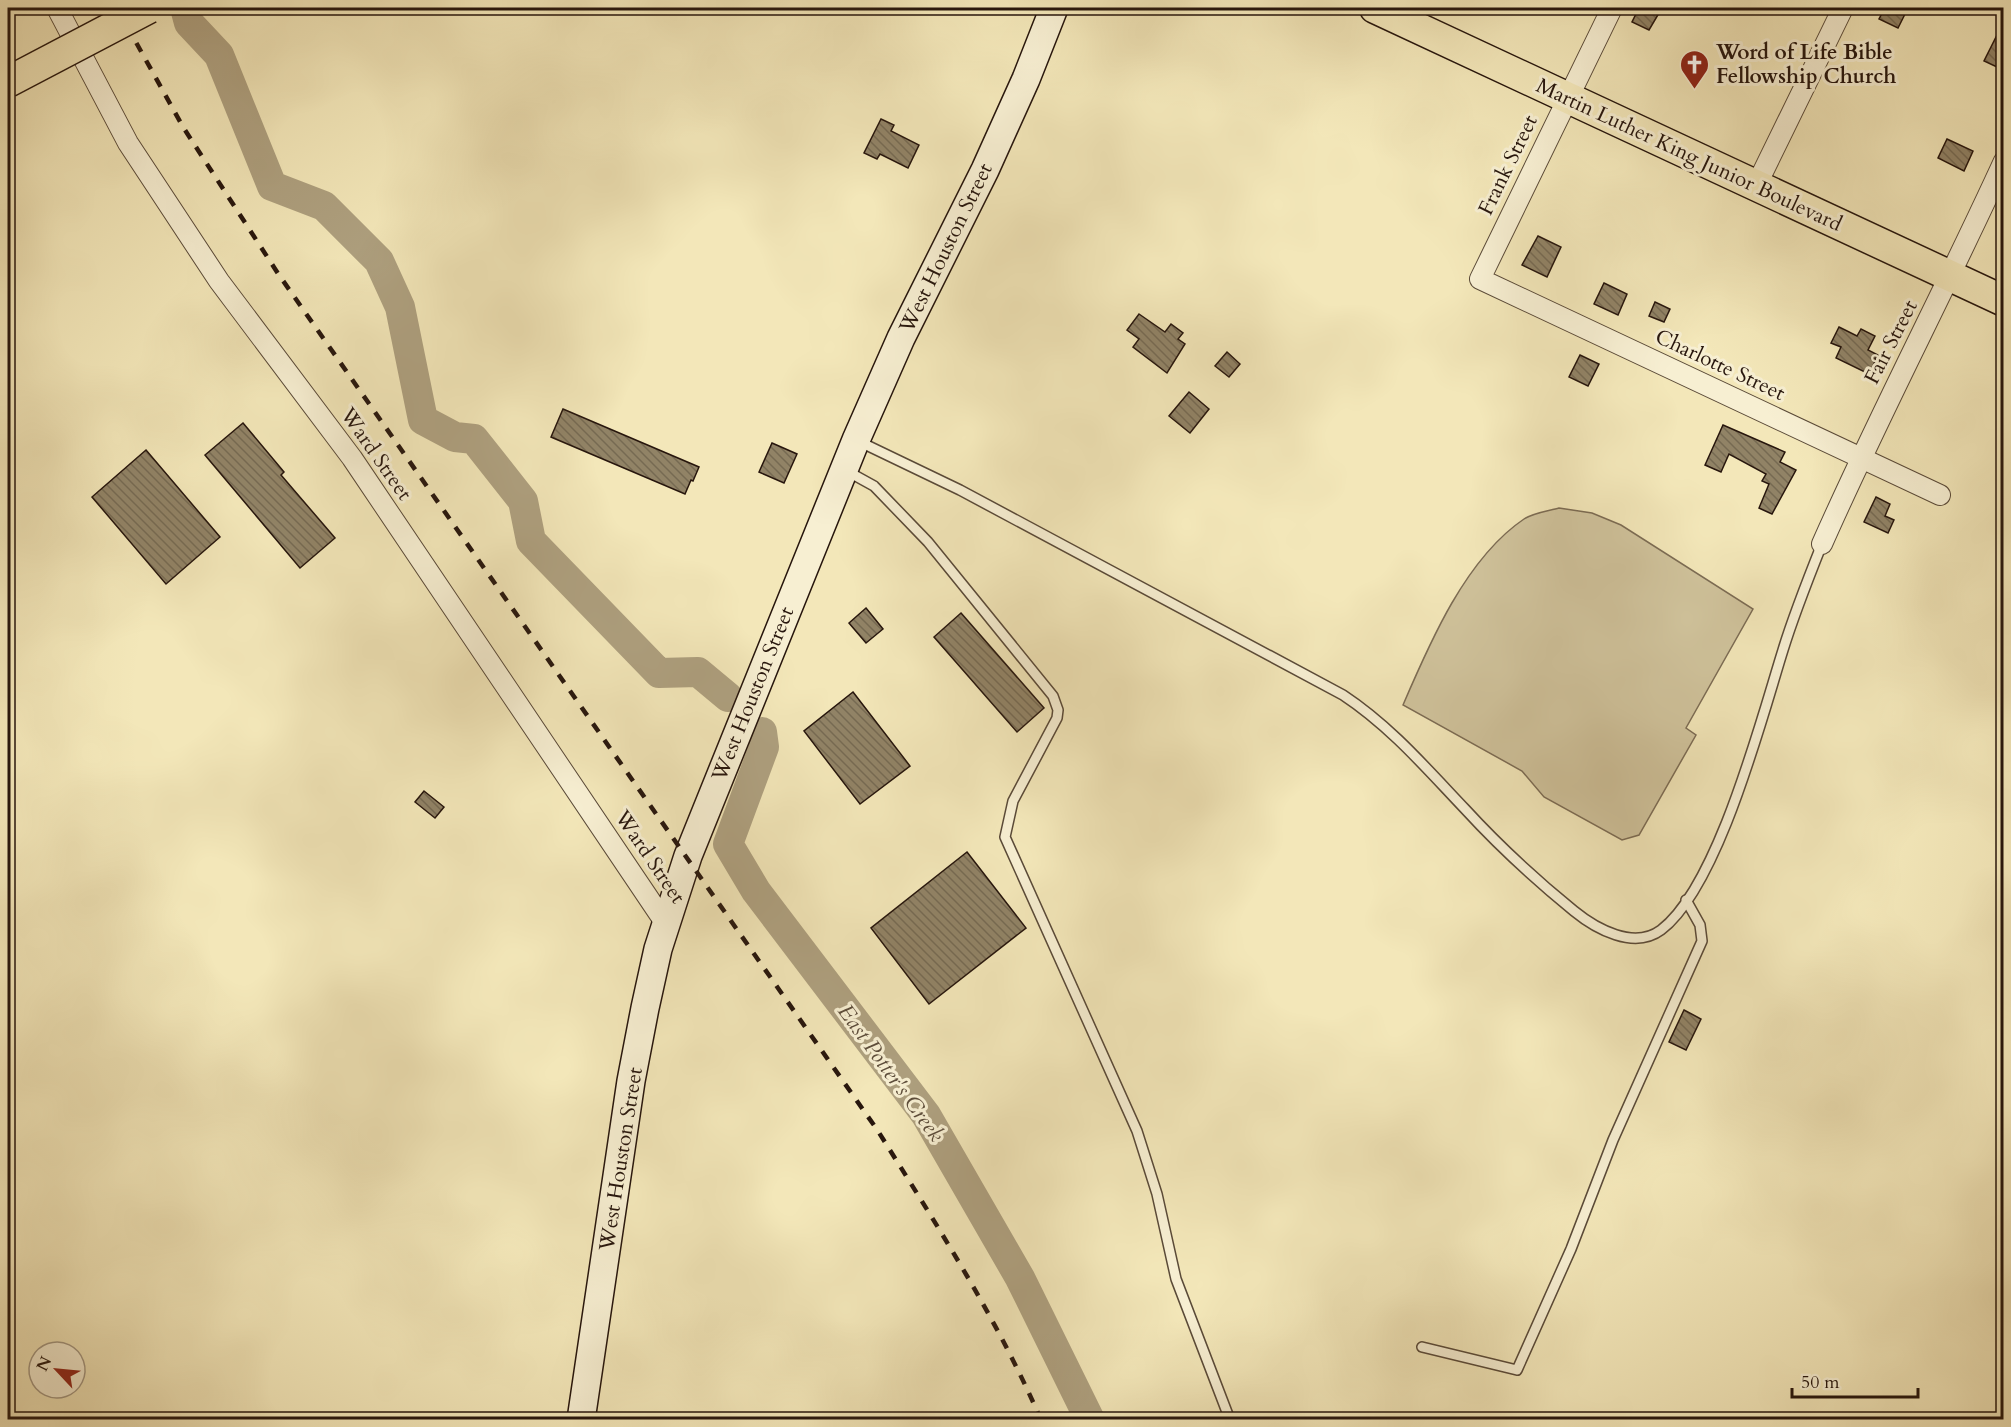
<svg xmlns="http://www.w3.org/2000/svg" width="2011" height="1427" font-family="Cardo,serif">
<defs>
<pattern id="building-back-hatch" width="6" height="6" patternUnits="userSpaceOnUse" patternTransform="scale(1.5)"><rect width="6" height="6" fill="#918366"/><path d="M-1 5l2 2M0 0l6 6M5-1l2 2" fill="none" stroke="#766a52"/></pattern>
</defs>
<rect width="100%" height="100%" fill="#f3e7b9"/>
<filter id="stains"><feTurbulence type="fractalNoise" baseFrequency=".00333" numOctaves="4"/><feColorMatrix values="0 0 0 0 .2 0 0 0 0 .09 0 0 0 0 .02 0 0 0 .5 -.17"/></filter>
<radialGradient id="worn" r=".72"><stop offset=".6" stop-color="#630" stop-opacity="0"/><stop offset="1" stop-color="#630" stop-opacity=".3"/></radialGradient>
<!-- garden -->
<path fill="#d0c39c" stroke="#7c6c54" stroke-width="1.5" d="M1559,508L1592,513L1621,525L1753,609L1686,728L1696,735L1639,835L1622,840L1544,797L1522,771L1403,705C1430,642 1466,558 1524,519C1533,513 1548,511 1559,508Z"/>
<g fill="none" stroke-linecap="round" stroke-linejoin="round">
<!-- river -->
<g stroke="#aea07f" stroke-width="30">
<path d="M185,8L189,23L219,55L272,186L324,206L379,261L400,307L423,420L455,437L474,439L523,501L531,541L659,673L698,672L728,697"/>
<path d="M762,732L764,747L728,844L756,891L926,1115L1020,1278L1090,1420"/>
</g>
</g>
<!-- building -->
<g fill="url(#building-back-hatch)" stroke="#27160d" stroke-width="1.5">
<path d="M1639,8H1662L1649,30L1632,22Z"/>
<path d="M1885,8H1908L1898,28L1879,19Z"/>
<path d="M2004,21V55L1997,67L1984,61Z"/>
<path d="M881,119L894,125L891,131L919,145L908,168L880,154L877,159L864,153Z"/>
<path d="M1947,139L1973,151L1964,171L1938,158Z"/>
<path d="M1538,236L1561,247L1547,277L1522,265Z"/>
<path d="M1604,283L1627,294L1618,315L1594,304Z"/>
<path d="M1655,302L1670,309L1664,322L1649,316Z"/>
<path d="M1139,314L1165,332L1171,324L1183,333L1178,339L1185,344L1167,373L1133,347L1139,339L1127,330Z"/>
<path d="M1839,327L1857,336L1861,329L1875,336L1868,350L1878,355L1869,374L1836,358L1841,347L1831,343Z"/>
<path d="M1227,352L1240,364L1229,377L1215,366Z"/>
<path d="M1580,355L1599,364L1588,386L1569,377Z"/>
<path d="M1189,392L1209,409L1190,433L1169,416Z"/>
<path d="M563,409L699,467L693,481L691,480L685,494L551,437Z"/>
<path d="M243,423L284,472L281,475L335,538L300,568L205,455Z"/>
<path d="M1723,425L1785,452L1780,462L1796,470L1772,514L1759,508L1769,484L1762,481L1766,474L1729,454L1721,472L1705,465Z"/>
<path d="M772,443L797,454L784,483L759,472Z"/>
<path d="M146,450L220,537L166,584L92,497Z"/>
<path d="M1876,497L1890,504L1885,516L1894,520L1888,533L1864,522Z"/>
<path d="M866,608L883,629L866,643L849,623Z"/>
<path d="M961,613L1044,708L1017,732L934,637Z"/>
<path d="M853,692L910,766L860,804L804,731Z"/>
<path d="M424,791L444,807L435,818L415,802Z"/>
<path d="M967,852L1026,928L929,1004L871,928Z"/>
<path d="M1684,1010L1701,1019L1686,1050L1669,1042Z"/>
</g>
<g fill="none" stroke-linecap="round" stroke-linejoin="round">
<defs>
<g id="lane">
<path d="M858,441L960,490L1343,695C1390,726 1426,768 1465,809C1498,845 1536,880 1574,911C1596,929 1634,950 1661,930C1718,887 1761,720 1783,650C1794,614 1808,579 1822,544"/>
<path d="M845,470L874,486L928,542L1053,696L1058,710L1057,718L1013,801L1005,837L1137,1131L1157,1194L1176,1279L1230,1420"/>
<path d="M1422,1347L1517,1370L1571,1249L1613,1140L1702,941L1700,925L1686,900"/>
</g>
<g id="street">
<path d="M57,8L128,143L219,281L352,458L666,924"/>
<path d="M1612,8L1480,279L1940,495"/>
<path d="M1756,186L1843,8"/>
<path d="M1822,544C1879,415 1945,290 2004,161"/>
</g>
<path id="secondary" d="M581,1420L631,1081L645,1008L658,949L688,856L856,440L901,338L985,170L1026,79L1054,8"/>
<path id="primary" d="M1375,8L2004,301"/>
</defs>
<!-- lane casing -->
<use href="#lane" stroke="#5a4a38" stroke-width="12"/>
<!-- street casing -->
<use href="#street" stroke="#5a4a38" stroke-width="22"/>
<!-- secondary casing -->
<use href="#secondary" stroke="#27160d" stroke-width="30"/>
<!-- primary casing -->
<use href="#primary" stroke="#27160d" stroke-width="33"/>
<!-- lane -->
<use href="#lane" stroke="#f7efd2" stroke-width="9"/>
<!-- street -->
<use href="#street" stroke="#f7efd2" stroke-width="20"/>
<!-- secondary -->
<use href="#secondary" stroke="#f7efd2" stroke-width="27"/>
<!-- primary -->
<use href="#primary" stroke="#f3e7b9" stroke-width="30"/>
<!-- rail -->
<path stroke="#27160d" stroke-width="4.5" stroke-dasharray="10 10" stroke-linecap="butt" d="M117,8L183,127L279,275L878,1131C936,1224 997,1318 1041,1420"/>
<defs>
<path id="primary-bridge" d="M8,82L149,8"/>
</defs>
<!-- primary-bridge casing -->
<use href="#primary-bridge" stroke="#27160d" stroke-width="33" stroke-linecap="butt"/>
<!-- primary-bridge -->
<use href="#primary-bridge" stroke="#f3e7b9" stroke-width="30"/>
</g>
<!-- icons -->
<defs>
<symbol id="church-pin" viewBox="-11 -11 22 30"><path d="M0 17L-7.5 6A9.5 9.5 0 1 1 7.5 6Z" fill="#8f2418" stroke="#f7efd2"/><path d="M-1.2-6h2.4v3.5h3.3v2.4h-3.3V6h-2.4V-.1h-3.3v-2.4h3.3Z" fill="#fff"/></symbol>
</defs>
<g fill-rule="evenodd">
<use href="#church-pin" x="1678" y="48" width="33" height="45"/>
</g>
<g text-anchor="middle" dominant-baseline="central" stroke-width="6" stroke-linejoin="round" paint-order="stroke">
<!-- poi labels -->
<g font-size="21" font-weight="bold" fill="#27160d" stroke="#f7efd2" text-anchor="start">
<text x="1716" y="52">Word of Life Bible<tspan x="1716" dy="24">Fellowship Church</tspan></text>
</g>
<!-- street labels -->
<g font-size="21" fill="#27160d" stroke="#f7efd2">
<text transform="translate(1689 155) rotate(25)">Martin Luther King Junior Boulevard</text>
<text transform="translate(1508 165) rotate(-64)">Frank Street</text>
<text transform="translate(946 248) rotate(-64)">West Houston Street</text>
<text transform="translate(1891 342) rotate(-63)">Fair Street</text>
<text transform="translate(1720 365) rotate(25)">Charlotte Street</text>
<text transform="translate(376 454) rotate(55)">Ward Street</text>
<text transform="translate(753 694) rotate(-68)">West Houston Street</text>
<text transform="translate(650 857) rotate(56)">Ward Street</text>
<text transform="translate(621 1159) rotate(-81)">West Houston Street</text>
</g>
<!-- water labels -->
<g font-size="22" font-style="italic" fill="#5d4d3b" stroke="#f7efd2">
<text transform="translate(891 1073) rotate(54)">East Potter's Creek</text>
</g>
</g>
<!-- margin -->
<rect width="2011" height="1427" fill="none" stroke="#f3e7b9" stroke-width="30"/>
<rect x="9" y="9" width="1993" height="1409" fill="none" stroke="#27160d" stroke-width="3"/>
<rect x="15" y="15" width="1981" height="1397" fill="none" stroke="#27160d" stroke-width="1.5"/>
<!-- north arrow -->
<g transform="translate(57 1370) rotate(296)"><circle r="28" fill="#f7efd2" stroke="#a49883" stroke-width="1.5"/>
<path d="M0-4.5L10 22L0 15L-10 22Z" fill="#8f2418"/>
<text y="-9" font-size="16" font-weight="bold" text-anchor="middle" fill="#27160d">N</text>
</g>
<!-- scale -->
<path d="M1792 1388v9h126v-9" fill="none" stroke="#27160d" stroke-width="3"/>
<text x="1801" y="1388" font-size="18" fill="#27160d" stroke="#f7efd2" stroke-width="4.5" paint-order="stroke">50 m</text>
<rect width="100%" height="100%" filter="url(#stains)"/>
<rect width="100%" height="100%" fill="url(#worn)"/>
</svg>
